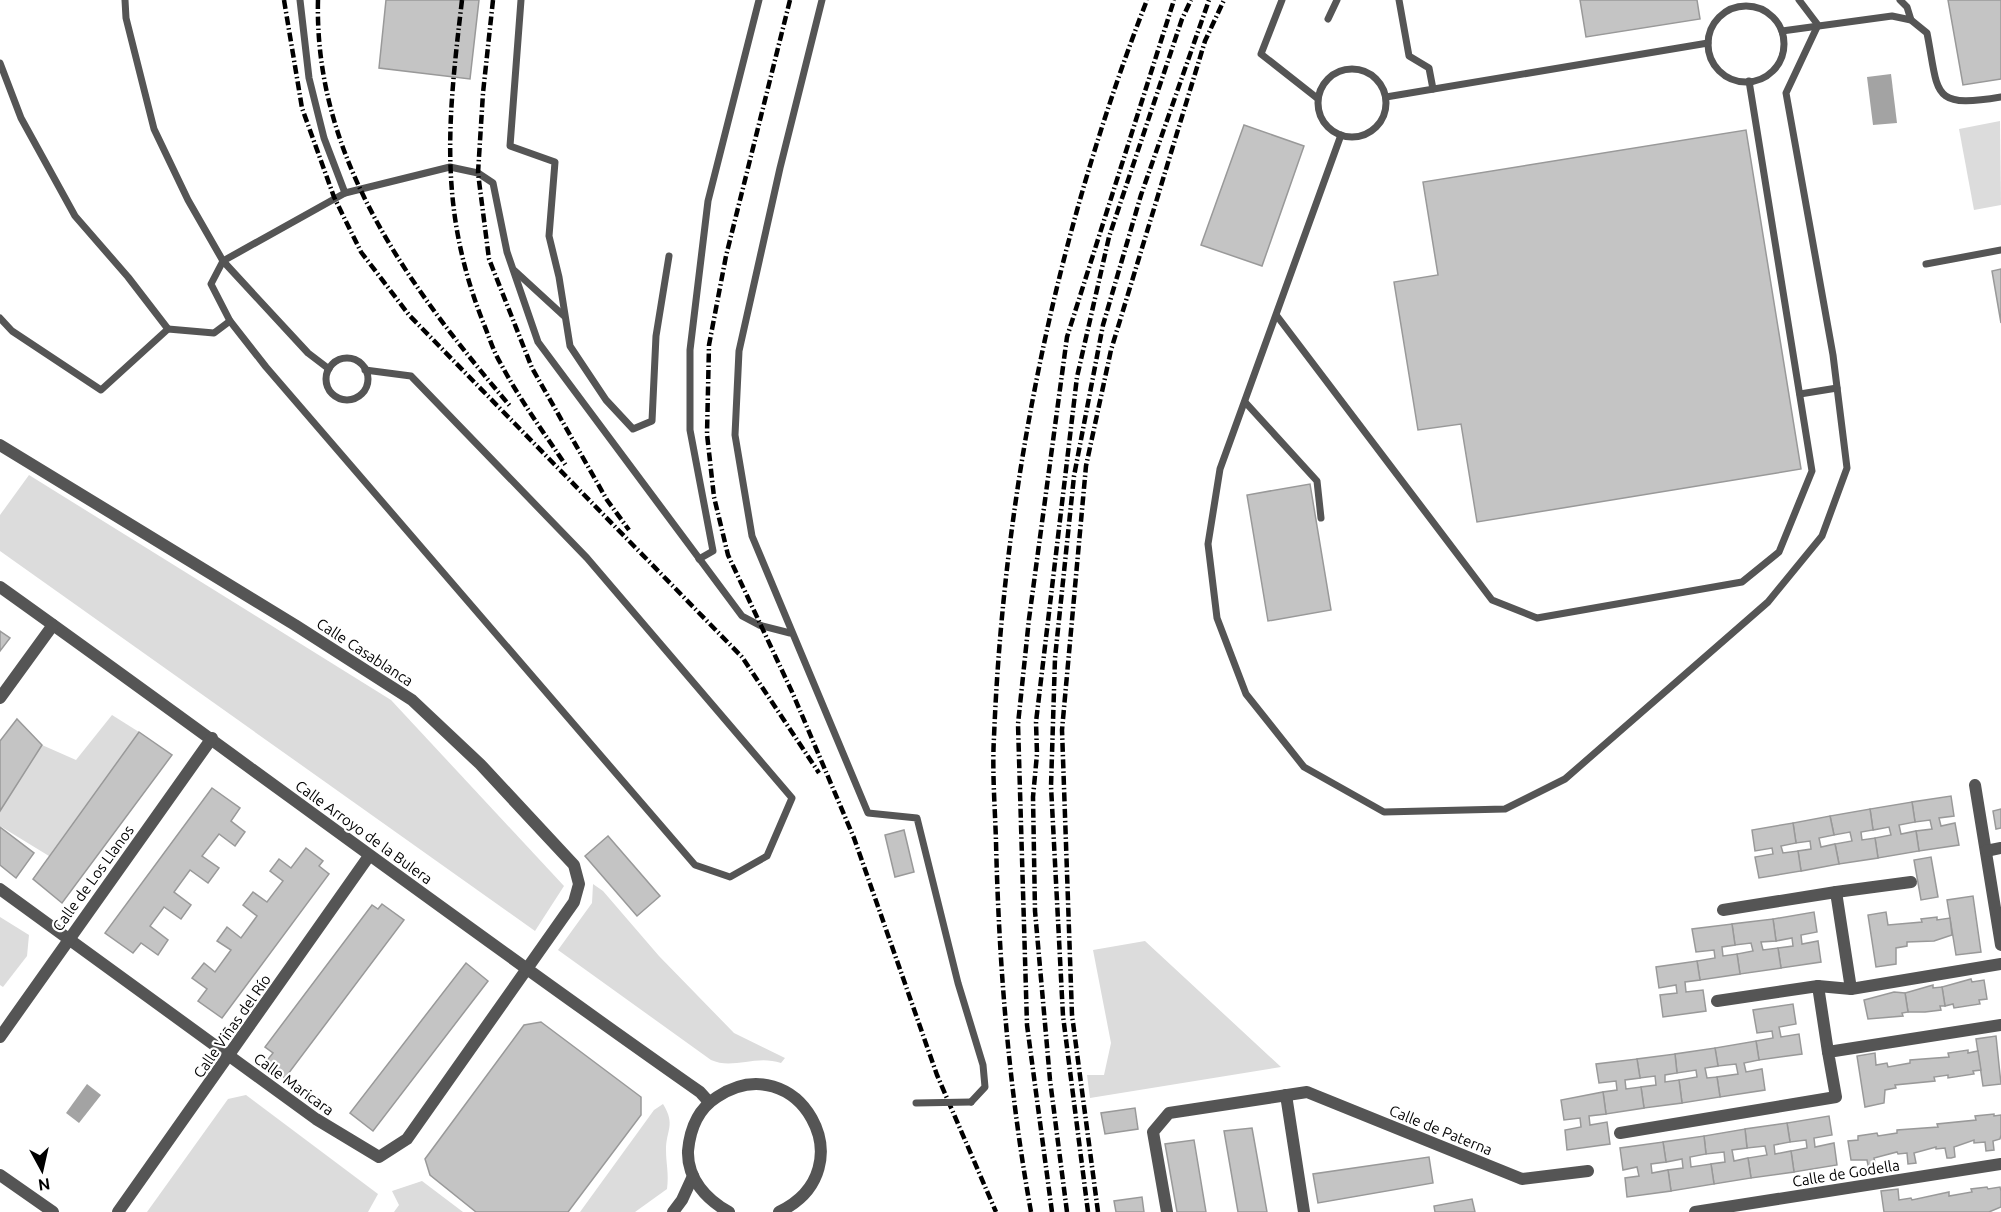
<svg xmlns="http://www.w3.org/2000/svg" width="2001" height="1212" font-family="Ubuntu,sans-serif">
<rect width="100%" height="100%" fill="#fff"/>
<!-- green -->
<g fill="#dcdcdc">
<path d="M2000,121L2001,205L1974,210L1959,129Z"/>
<path d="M29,475L391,700L564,886L535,931L0,551V515Z"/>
<path d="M112,715L139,732L49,856L0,826V811L42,745L76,760Z"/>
<path d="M593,884L603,891L659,956L734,1033L785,1058L781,1063C756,1054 733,1070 711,1060L558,950L592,903Z"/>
<path d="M0,917L29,935L27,956L3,987L0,985Z"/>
<path d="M1145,941L1281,1067L1090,1098L1087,1075H1104L1111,1043L1093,950Z"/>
<path d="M246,1095L378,1194L368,1212H147L228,1099Z"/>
<path d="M663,1104C676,1125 666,1130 666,1150C666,1164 669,1173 667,1189L635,1212H580L654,1110Z"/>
<path d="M422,1181L463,1212H394L399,1205L392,1191Z"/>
</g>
<!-- water -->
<g fill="#a3a3a3">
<path d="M1891,74L1897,123L1873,125L1867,77Z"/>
<path d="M87,1084L101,1095L79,1123L66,1113Z"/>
</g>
<!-- building -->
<g fill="#c4c4c4" stroke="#999" stroke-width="1.5">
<path d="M386,0H479L470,79L379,68Z"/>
<path d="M1580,0H1697L1700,19L1586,37Z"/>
<path d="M1948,0H2001V79L1963,85Z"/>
<path d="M1244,125L1304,146L1262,266L1201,245Z"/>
<path d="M1746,130L1801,469L1477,522L1461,424L1418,430L1394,282L1438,275L1423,182Z"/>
<path d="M2001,269V323L1992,271Z"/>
<path d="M1310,484L1331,610L1268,621L1247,495Z"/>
<path d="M0,631L10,638L0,651Z"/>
<path d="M17,719L42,745L0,811V741Z"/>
<path d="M139,732L172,755L62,903L33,879Z"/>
<path d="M212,788L240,808L231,821L245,832L235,846L219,834L202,856L219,868L208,883L190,870L174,892L191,905L181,919L164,907L150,926L168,940L158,955L141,943L133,953L105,933Z"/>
<path d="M1951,796L1954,816L1939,818L1941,826L1955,823L1959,845L1919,851L1916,831L1932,829L1930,820L1915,822L1912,802Z"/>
<path d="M1912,802L1915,822L1899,825L1901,834L1916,831L1919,851L1878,858L1875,838L1891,835L1889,827L1873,830L1870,809Z"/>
<path d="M1870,809L1873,830L1861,832L1862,840L1875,838L1878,858L1839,864L1835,844L1852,841L1850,832L1834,835L1830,816Z"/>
<path d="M2001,809V828L1996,829L1993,811Z"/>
<path d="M1830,816L1834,835L1819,838L1821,847L1835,844L1839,864L1801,871L1798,851L1811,849L1810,841L1796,843L1793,823Z"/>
<path d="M1793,823L1796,843L1781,846L1783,853L1798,851L1801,871L1759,878L1755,857L1773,854L1772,848L1755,851L1752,830Z"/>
<path d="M0,827L34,853L16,878L0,865Z"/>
<path d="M904,830L914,872L895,877L885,835Z"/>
<path d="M608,836L660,896L637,916L585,856Z"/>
<path d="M306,848L323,861L319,866L329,874L222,1018L198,1001L207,989L192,978L204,963L215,972L231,950L217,941L227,927L241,938L257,916L243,905L253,892L267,902L283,881L270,871L279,859L291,868Z"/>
<path d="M1931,857L1938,897L1921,900L1914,860Z"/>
<path d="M1973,896L1981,952L1956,955L1947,900Z"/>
<path d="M382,904L404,920L285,1078L265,1063L273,1053L265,1047L372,905L378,909Z"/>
<path d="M1814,912L1817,932L1801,935L1802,944L1818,941L1821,962L1781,968L1778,948L1793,946L1792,938L1776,941L1773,919Z"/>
<path d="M1886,912L1888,925L1922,922L1921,919L1937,917V920L1950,918L1952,935L1934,941L1907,942V946L1896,948V964L1876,967L1868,915Z"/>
<path d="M1773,919L1776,941L1761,942L1763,950L1778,948L1781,968L1740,974L1737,954L1753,951L1751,943L1735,945L1732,924Z"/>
<path d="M1732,924L1735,945L1722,947L1723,956L1737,954L1740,974L1700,980L1697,961L1715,958L1714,950L1696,952L1692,929Z"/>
<path d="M1697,961L1700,980L1685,982L1686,992L1703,990L1706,1011L1663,1017L1660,995L1677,993L1676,985L1659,988L1656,967Z"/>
<path d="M466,963L488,981L373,1131L350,1113Z"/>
<path d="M1971,979L1972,982L1984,980L1987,999L1979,1000L1980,1004L1954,1008L1953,1004L1945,1006L1942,987Z"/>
<path d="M1933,985V988L1942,987L1945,1006H1940L1941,1010L1925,1012H1908L1905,993Z"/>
<path d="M1894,992L1905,993L1908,1012L1902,1013L1903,1016L1868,1019L1864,1000Z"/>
<path d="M1793,1004L1796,1024L1779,1027L1781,1037L1799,1034L1802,1054L1759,1060L1756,1041L1773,1038L1772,1031L1757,1033L1753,1010Z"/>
<path d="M541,1022L641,1097V1115L568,1212H476L430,1175L425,1159L524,1025Z"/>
<path d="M1996,1036L2001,1084L1983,1086L1976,1039Z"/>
<path d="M1756,1041L1759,1060L1744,1063L1746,1072L1762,1069L1765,1090L1720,1097L1717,1077L1738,1074L1736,1064L1718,1066L1715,1048Z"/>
<path d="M1715,1048L1718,1066L1705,1068L1707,1078L1717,1077L1720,1097L1682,1103L1679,1080L1697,1077L1696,1070L1677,1073L1675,1054Z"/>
<path d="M1968,1050V1053L1978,1051L1981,1070L1973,1071L1974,1074L1948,1078V1075L1934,1077L1935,1081L1895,1085L1896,1088L1885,1090L1884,1103L1865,1107L1857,1056L1875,1053L1876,1065L1887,1063L1888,1067L1910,1063V1060L1949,1057L1948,1053Z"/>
<path d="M1675,1054L1677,1073L1665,1075V1082L1679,1080L1682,1103L1644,1108L1641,1087L1656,1085L1655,1076L1640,1078L1637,1059Z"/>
<path d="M1637,1059L1640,1078L1625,1080L1626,1089L1641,1087L1644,1108L1606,1114L1603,1092L1617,1090L1616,1081L1599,1083L1596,1064Z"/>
<path d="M1603,1092L1606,1114L1589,1116L1590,1125L1607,1122L1610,1144L1567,1150L1565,1130L1581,1127L1580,1118L1564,1120L1561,1100Z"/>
<path d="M1135,1108L1138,1129L1105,1134L1101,1113Z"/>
<path d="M1994,1114V1116L2001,1115V1135L2000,1139L1993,1141L1994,1150L1986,1151L1985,1142L1974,1143V1140L1954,1147L1955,1157L1951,1158H1947L1945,1148L1936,1149V1147L1914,1153L1916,1163L1908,1164L1907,1153L1898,1154L1897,1152L1874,1158L1876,1168L1872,1169L1869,1170L1867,1160H1851L1848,1141L1858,1140V1136L1877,1133L1878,1136L1897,1133V1130L1938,1127L1937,1124L1976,1120L1975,1116Z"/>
<path d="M1829,1116L1832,1135L1814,1138L1815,1147L1834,1143L1837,1165L1794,1172L1791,1151L1807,1148L1806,1140L1790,1142L1787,1123Z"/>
<path d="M1787,1123L1790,1142L1774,1145L1775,1154L1791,1151L1794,1172L1751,1178L1748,1158L1767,1155L1765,1146L1747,1148L1745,1129Z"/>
<path d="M1252,1128L1267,1212H1238L1224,1131Z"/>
<path d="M1745,1129L1747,1148L1732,1150L1734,1161L1748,1158L1751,1178L1714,1184L1711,1164L1725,1162L1724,1152L1706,1154L1704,1136Z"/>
<path d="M1704,1136L1706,1154L1690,1157L1691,1167L1711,1164L1714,1184L1671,1191L1668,1170L1683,1168L1682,1159L1666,1162L1663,1142Z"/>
<path d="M1194,1140L1206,1212H1177L1165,1144Z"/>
<path d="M1663,1142L1666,1162L1651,1164L1652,1173L1668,1170L1671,1191L1627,1197L1625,1178L1639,1176L1637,1167L1623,1170L1620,1148Z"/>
<path d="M1429,1157L1433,1183L1318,1203L1313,1174Z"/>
<path d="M1987,1187L1988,1189L2000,1187L2001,1191V1207L1989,1212H1884L1881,1191L1898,1189L1899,1200L1911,1198L1912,1200L1949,1192V1196L1972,1192L1971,1189Z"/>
<path d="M1142,1197L1144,1212H1116L1114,1201Z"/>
<path d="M1472,1199L1475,1212H1435L1434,1206Z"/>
</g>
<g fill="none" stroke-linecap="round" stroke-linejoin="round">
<!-- service -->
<g stroke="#555" stroke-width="7">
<path d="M125,0L126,18L154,129L188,200L223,261L308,353L329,369"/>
<path d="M300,0L309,78L324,138L345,193L450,167L478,173L493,183L507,252L538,342L742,616L759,625L790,633"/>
<path d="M521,0L510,146L555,162L549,236L559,277L570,346L606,400L633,429L652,421L656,336L669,256"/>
<path d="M822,0L780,168L739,351L735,435L752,536L868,813L917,818L958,983L983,1065L985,1087L971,1102"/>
<path d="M1282,0L1261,54L1317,98"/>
<path d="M1399,0L1409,56L1429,68L1433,89"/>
<path d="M1900,0L1907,7L1911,20"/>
<circle cx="1746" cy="44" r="38"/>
<path d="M1328,19L1337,0"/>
<path d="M1782,31L1892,16L1911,20L1927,33C1939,94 1930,109 2001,97"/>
<path d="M0,63L21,118L75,216L128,277L168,329"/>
<circle cx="1352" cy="103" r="34"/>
<path d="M1386,97L1708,43"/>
<path d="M1341,135L1220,469L1208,544L1217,618L1246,694L1304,767L1384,812L1505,809L1565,779L1768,602L1822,536L1847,468L1833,355L1786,93L1818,25L1799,0"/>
<path d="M345,193L223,261L211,284L230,321L266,367L695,865L730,877L767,856L792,798L587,558L411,376L365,370"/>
<path d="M1926,264L2001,250"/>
<path d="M515,271L564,316"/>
<path d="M1277,316L1492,600L1537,618L1742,582L1779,552L1812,471L1749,81"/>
<path d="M0,318L12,331L101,390L168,329L214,333L230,321"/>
<circle cx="347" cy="379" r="21"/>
<path d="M1800,394L1837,388"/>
<path d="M1245,402L1317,481L1321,518"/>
<path d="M699,559L713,551L690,430V350L708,201L759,0"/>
</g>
<!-- minor -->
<g stroke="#555" stroke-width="12">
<path d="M0,445L295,625L412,700L480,764L574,865L579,884L574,902L407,1139L379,1157L316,1119L0,889"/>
<path d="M0,587C234,754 464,927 700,1092L709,1102"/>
<path d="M0,698L53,625"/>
<path d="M1975,785L2001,945"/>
<path d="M1986,851L2001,848"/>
<path d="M1836,892L1911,882"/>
<path d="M1723,910L1836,892L1851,989"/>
<path d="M1818,986L1851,989L2001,964"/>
<path d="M1717,1001L1818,986L1828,1052"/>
<path d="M0,1037L212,738"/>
<path d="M1286,1095L1304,1212"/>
<path d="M1620,1133L1836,1097L1828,1052L2001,1025"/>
<path d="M0,1175L53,1212"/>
<path d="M118,1212L369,856"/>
<path d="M673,1212L682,1200L693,1176"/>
<path d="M729,1212C707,1200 687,1179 688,1151C690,1129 698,1109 717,1097C797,1044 869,1169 779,1212"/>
<path d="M1167,1212L1153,1132L1169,1113L1307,1092L1522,1179L1588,1171"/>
<path d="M1695,1212L2001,1164"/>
</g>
<!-- rail -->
<g stroke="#000" stroke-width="4.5" stroke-dasharray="9 3 1.5 3" stroke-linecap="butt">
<path d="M284,0L302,108L334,197L361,252L409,315L742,657L819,773"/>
<path d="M318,0C314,160 411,289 510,406"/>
<path d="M462,0C448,119 438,207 483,322C489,336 493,351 501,364C520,400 544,433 567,467"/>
<path d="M493,0L483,93L478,173L489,259L532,368L607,500L629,530"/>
<path d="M790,0L726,256L709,345L707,434L714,497L728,555L793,694L854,838L937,1075L996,1212"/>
<path d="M1031,1212C1009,1090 999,967 996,842C995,807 992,772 994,737C1004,486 1056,234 1147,0"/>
<path d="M1052,1212L1027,1025L1018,724L1029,619L1067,337L1174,0"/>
<path d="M1067,1212L1050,1080L1035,911L1033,797L1037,754L1036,722L1077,377L1109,237L1182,19L1191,0"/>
<path d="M1088,1212L1063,1016L1051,786L1055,658L1074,476L1103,325L1141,195L1209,0"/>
<path d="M1098,1212L1072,1015L1062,730L1086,466L1111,350L1205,41L1224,0"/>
</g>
<!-- service-bridge -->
<path stroke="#555" stroke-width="7" d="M916,1103L971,1102"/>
</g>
<g text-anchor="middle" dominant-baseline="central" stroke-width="4.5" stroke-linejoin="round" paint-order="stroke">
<!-- street labels -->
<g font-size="15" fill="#000" stroke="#fff">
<text transform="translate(365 652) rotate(33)">Calle Casablanca</text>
<text transform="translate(364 832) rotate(36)">Calle Arroyo de la Bulera</text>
<text transform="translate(93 878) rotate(-54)">Calle de Los Llanos</text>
<text transform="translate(232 1026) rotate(-55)">Calle Viñas del Río</text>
<text transform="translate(294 1084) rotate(36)">Calle Maricara</text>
<text transform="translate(1441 1130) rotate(22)">Calle de Paterna</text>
<text transform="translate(1846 1173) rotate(-9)">Calle de Godella</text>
</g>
</g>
<!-- north arrow -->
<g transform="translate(42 1170) rotate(172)" stroke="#ffffff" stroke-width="4.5" paint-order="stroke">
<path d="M0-4.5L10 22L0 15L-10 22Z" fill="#000000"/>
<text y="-9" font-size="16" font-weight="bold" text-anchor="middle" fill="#000000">N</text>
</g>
</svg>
